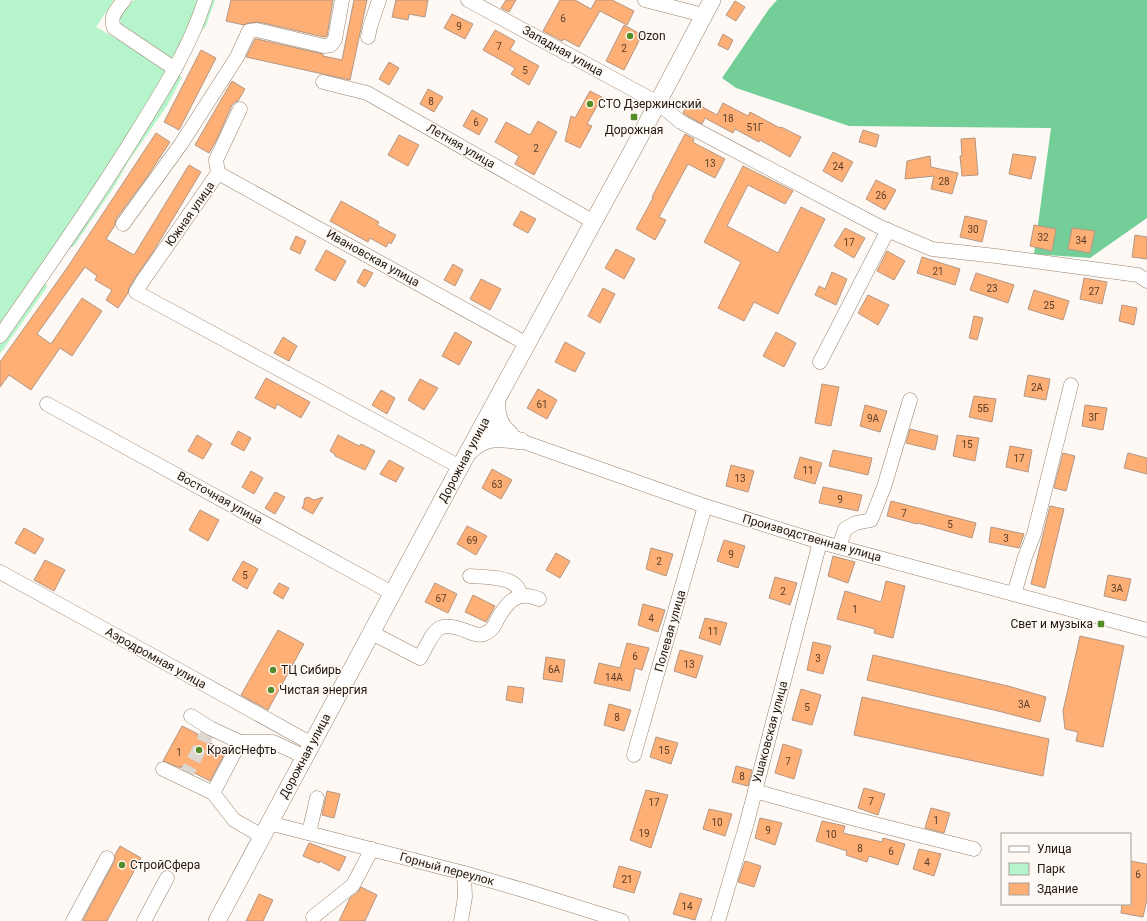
<svg xmlns="http://www.w3.org/2000/svg" width="1147" height="921" font-family="Roboto,sans-serif">
<rect width="100%" height="100%" fill="#fef9f4"/>
<!-- green -->
<g fill="#b6f5cc">
<path d="M0,0H114L96,27L182,77L167,106L128,162L116,184L74,246L69,248L45,281L47,287L0,354Z"/>
<path d="M134,0H215L206,26L176,61H170L121,28L120,18L127,6Z"/>
</g>
<!-- forest -->
<path fill="#73ce97" d="M777,0H1147V218L1090,258L1034,254L1051,128L849,126L736,88L722,78L769,9Z"/>
<!-- building -->
<g fill="#feaf76" stroke="#b39683">
<path d="M231,0H333L327,36L324,37L259,22L248,23L244,25L226,21Z"/>
<path d="M354,0H367L350,80L246,57L255,39H257L323,54V56L342,60Z"/>
<path d="M396,0H428L425,17L409,14L408,20L392,17Z"/>
<path d="M506,0H516L509,12L501,8Z"/>
<path d="M560,0H575L591,9L596,0H612L634,11L627,25L600,11L579,47L564,39L562,41L543,31Z"/>
<path d="M735,1L745,7L736,21L726,15Z"/>
<path d="M452,14L473,24L465,39L444,28Z"/>
<path d="M624,25L642,35L624,70L606,61Z"/>
<path d="M495,30L515,41L510,50L539,66L529,85L511,74L515,68L483,50Z"/>
<path d="M723,34L733,40L728,50L718,45Z"/>
<path d="M201,50L216,58L179,130L164,122Z"/>
<path d="M389,62L399,68L389,85L379,79Z"/>
<path d="M232,81L245,89L238,101L235,102L232,105L217,139L209,153L195,145Z"/>
<path d="M428,89L443,97L434,112L420,104Z"/>
<path d="M590,91L602,97L587,124L592,126L580,148L565,141L571,116L575,118Z"/>
<path d="M690,100L717,115L723,103L748,116L750,112L780,128L781,127L801,137L790,157L760,140L759,142L735,129L733,133L705,118L702,124L686,115L683,113Z"/>
<path d="M472,110L488,119L479,135L463,126Z"/>
<path d="M538,121L557,132L534,175L515,164L519,156L495,142L506,122L530,135Z"/>
<path d="M863,130L879,135L876,147L859,142Z"/>
<path d="M156,133L170,142L147,177L116,219L115,225L106,239L134,255L189,165L201,172L153,252L135,278L129,288L128,293L118,308L106,300L112,290L95,280L97,276L85,267L37,334L51,344L82,298L102,311L72,356L60,348L31,390L9,375L0,387V362L67,268Z"/>
<path d="M685,134L694,139L693,142L696,144L725,159L715,178L688,164L659,217L666,220L655,240L636,229L653,198L652,197Z"/>
<path d="M399,135L419,145L408,166L388,155Z"/>
<path d="M975,138L978,175L962,176L960,156H962L961,139Z"/>
<path d="M833,152L853,162L842,182L823,171Z"/>
<path d="M1013,154L1036,157L1031,179L1009,174Z"/>
<path d="M930,156L931,167L958,173L952,194L931,189L934,176L905,179L907,161Z"/>
<path d="M743,166L793,191L785,204L748,185L727,226L778,253L801,207L825,219L778,314L754,302L744,321L718,308L741,262L704,242Z"/>
<path d="M876,180L896,190L885,210L866,199Z"/>
<path d="M341,201L379,222L377,225L396,235L391,244L389,242L386,247L370,238L368,242L330,221Z"/>
<path d="M521,211L536,219L528,233L513,225Z"/>
<path d="M965,216L987,221L982,242L960,237Z"/>
<path d="M1034,225L1056,229L1052,251L1030,246Z"/>
<path d="M845,228L865,238L854,258L834,246Z"/>
<path d="M1072,228L1095,231L1090,253L1068,249Z"/>
<path d="M1135,235L1147,237V259L1132,257Z"/>
<path d="M296,236L306,241L300,254L290,249Z"/>
<path d="M616,249L635,259L624,279L605,268Z"/>
<path d="M326,250L346,261L335,281L315,270Z"/>
<path d="M887,251L905,261L894,280L877,271Z"/>
<path d="M922,257L960,269L955,285L917,273Z"/>
<path d="M453,264L463,270L455,286L444,280Z"/>
<path d="M364,269L373,273L365,287L357,282Z"/>
<path d="M832,272L847,279L836,305L815,295L819,286L825,289Z"/>
<path d="M976,273L1014,285L1008,303L970,290Z"/>
<path d="M1084,278L1107,282L1102,304L1080,299Z"/>
<path d="M481,279L501,289L490,310L470,299Z"/>
<path d="M603,288L615,294L600,323L588,316Z"/>
<path d="M1034,290L1069,301L1063,320L1028,309Z"/>
<path d="M868,295L889,305L878,325L858,313Z"/>
<path d="M1122,305L1137,308L1134,325L1119,321Z"/>
<path d="M974,316L983,318L977,340L969,338Z"/>
<path d="M455,332L472,342L459,365L442,356Z"/>
<path d="M776,332L796,343L784,367L763,356Z"/>
<path d="M283,337L297,346L289,361L274,353Z"/>
<path d="M565,342L585,353L575,372L555,362Z"/>
<path d="M1028,375L1050,379L1046,400L1024,396Z"/>
<path d="M266,378L310,402L301,418L277,404L275,409L255,398Z"/>
<path d="M420,379L438,388L424,410L408,400Z"/>
<path d="M822,384L839,387L831,426L815,423Z"/>
<path d="M538,389L557,400L547,419L527,408Z"/>
<path d="M381,390L395,398L387,414L372,405Z"/>
<path d="M974,396L996,399L992,422L969,417Z"/>
<path d="M865,405L887,411L880,432L860,426Z"/>
<path d="M1085,405L1107,408L1103,430L1082,426Z"/>
<path d="M910,429L938,436L935,450L906,443Z"/>
<path d="M238,431L251,438L244,451L231,444Z"/>
<path d="M197,435L212,444L203,459L188,451Z"/>
<path d="M338,435L359,446L361,444L375,451L365,470L335,456V454L330,451Z"/>
<path d="M957,435L979,438L975,461L953,456Z"/>
<path d="M1010,446L1032,450L1028,472L1006,467Z"/>
<path d="M833,450L872,458L868,475L829,466Z"/>
<path d="M1063,453L1075,456L1066,491L1054,488Z"/>
<path d="M1128,453L1147,458V474L1124,468Z"/>
<path d="M800,457L822,463L815,484L794,478Z"/>
<path d="M389,460L404,468L396,482L380,474Z"/>
<path d="M731,465L754,471L748,492L726,486Z"/>
<path d="M492,469L512,480L501,499L482,488Z"/>
<path d="M251,471L263,478L254,494L242,487Z"/>
<path d="M823,487L862,495L858,511L819,503Z"/>
<path d="M275,492L285,497L275,514L265,508Z"/>
<path d="M308,497L314,500L323,497L313,514L302,508L304,504V501L305,498Z"/>
<path d="M891,501L976,523L972,538L918,523L917,524L887,516Z"/>
<path d="M1050,506L1064,509L1045,588L1031,584Z"/>
<path d="M200,510L219,520L208,541L189,530Z"/>
<path d="M467,526L487,536L476,555L457,544Z"/>
<path d="M991,527L1024,534L1019,548L989,542Z"/>
<path d="M24,528L44,539L35,554L15,543Z"/>
<path d="M724,540L745,546L738,568L717,561Z"/>
<path d="M651,548L673,554L666,576L646,569Z"/>
<path d="M556,553L570,561L560,578L546,570Z"/>
<path d="M833,556L855,562L848,583L828,576Z"/>
<path d="M45,560L65,570L54,591L34,580Z"/>
<path d="M243,561L258,569L247,589L232,580Z"/>
<path d="M1108,575L1131,579L1126,601L1104,596Z"/>
<path d="M775,577L797,583L790,605L769,598Z"/>
<path d="M886,581L905,586L893,638L874,633L875,629L837,619L845,591L881,602Z"/>
<path d="M279,583L289,588L283,599L273,593Z"/>
<path d="M435,583L457,594L448,613L425,602Z"/>
<path d="M473,595L495,606L486,622L465,612Z"/>
<path d="M643,604L665,610L658,632L638,625Z"/>
<path d="M705,618L727,623L720,645L699,638Z"/>
<path d="M278,630L304,644L268,710L241,695Z"/>
<path d="M1080,636L1124,646L1103,747L1076,741L1078,732L1065,729L1063,711Z"/>
<path d="M813,642L831,646L823,674L807,670Z"/>
<path d="M627,643L649,648L642,670L635,668L630,691L594,683L599,663L620,668Z"/>
<path d="M680,650L703,656L696,678L674,671Z"/>
<path d="M873,655L1008,686L1046,697L1040,722L1002,712L867,680Z"/>
<path d="M546,657L565,660L562,682L543,679Z"/>
<path d="M508,686L524,688L522,703L506,700Z"/>
<path d="M801,689L821,695L812,725L792,720Z"/>
<path d="M862,697L1049,739L1043,776L854,735Z"/>
<path d="M609,704L631,710L624,731L604,725Z"/>
<path d="M182,726L198,734L197,736L226,751L210,781L181,766V768L163,761Z"/>
<path d="M656,737L678,743L671,764L650,757Z"/>
<path d="M783,744L802,750L794,779L775,773Z"/>
<path d="M736,766L752,770L748,786L732,782Z"/>
<path d="M864,788L885,794L878,815L858,808Z"/>
<path d="M646,790L668,795L651,848L630,840Z"/>
<path d="M327,791L340,794L334,818L322,815Z"/>
<path d="M931,808L950,813L944,833L925,828Z"/>
<path d="M709,809L732,814L725,836L703,829Z"/>
<path d="M760,818L782,823L775,845L755,838Z"/>
<path d="M822,821L845,826L843,833L882,842L883,838L905,844L898,865L869,856L867,862L846,855L847,851L816,841Z"/>
<path d="M309,843L346,857L339,871L320,861L319,863L303,856Z"/>
<path d="M120,846L141,858L107,921H84L83,920L114,862L115,858V855Z"/>
<path d="M919,849L941,854L934,876L913,869Z"/>
<path d="M745,861L761,866L754,887L738,882Z"/>
<path d="M1130,861L1147,864V899L1143,917L1121,913L1122,904H1130Z"/>
<path d="M619,866L641,872L634,893L613,887Z"/>
<path d="M361,887L377,895L365,921H339L350,898L358,892Z"/>
<path d="M680,893L702,899L695,920L673,914Z"/>
<path d="M259,894L273,900L263,921H246Z"/>
</g>
<g fill="none" stroke-linecap="round" stroke-linejoin="round">
<!-- minor-tunnel -->
<path stroke="#ddd7d2" stroke-width="14" stroke-dasharray="14 7" stroke-linecap="butt" d="M184,779L210,728"/>
<defs>
<g id="minor">
<path d="M124,0C117,10 109,16 114,28L175,69"/>
<path d="M468,0L658,103L681,122L880,227L932,249L996,256L1138,275L1147,281"/>
<path d="M645,0L703,15"/>
<path d="M368,37L370,27L379,0"/>
<path d="M323,82L367,93L594,222"/>
<path d="M240,109L216,160L218,173L142,282L136,292L460,467"/>
<path d="M218,173L527,344"/>
<path d="M123,224L181,144L237,57L249,31L257,30L324,46L331,45L335,39L342,0"/>
<path d="M0,336C48,267 96,199 140,127C166,85 190,47 205,0"/>
<path d="M820,362L888,230"/>
<path d="M498,398C498,412 499,424 511,433"/>
<path d="M47,404L392,593"/>
<path d="M485,422L521,441L705,506L820,542L1147,630"/>
<path d="M839,547L845,529L856,523L871,520L884,487L910,400"/>
<path d="M0,572L184,673L312,744"/>
<path d="M470,576C483,577 509,576 517,587C519,589 520,593 521,596"/>
<path d="M1014,594L1025,557L1034,534L1071,385"/>
<path d="M372,633L420,658C435,631 435,618 469,632C474,634 479,636 484,634C492,631 495,625 498,618C508,601 518,590 539,599"/>
<path d="M191,716L210,728L240,742H273L305,757"/>
<path d="M634,755L705,506"/>
<path d="M163,769L213,793L234,820L262,836"/>
<path d="M755,791L855,819L974,849"/>
<path d="M213,793L240,742"/>
<path d="M269,823L464,873L523,890L622,921"/>
<path d="M309,833L317,798"/>
<path d="M313,917L353,885L372,849"/>
<path d="M73,921L107,858"/>
<path d="M144,921L167,878"/>
<path d="M461,921L465,897L464,873"/>
<path d="M718,921L746,826L820,542"/>
</g>
<g id="major">
<path d="M470,451C486,435 500,438 521,441"/>
<path d="M217,921L467,454L637,142L712,0"/>
</g>
</defs>
<!-- minor casing -->
<use href="#minor" stroke="#98816a" stroke-width="15"/>
<!-- major casing -->
<use href="#major" stroke="#98816a" stroke-width="18"/>
<!-- minor -->
<use href="#minor" stroke="#fff" stroke-width="14"/>
<!-- major -->
<use href="#major" stroke="#fff" stroke-width="17"/>
</g>
<!-- markers -->
<g fill="#548c27" stroke="#fef9f4" stroke-width="1.5">
<circle cx="630" cy="36" r="4"/>
<circle cx="590" cy="104" r="4"/>
<rect x="630" y="113" width="8" height="8" rx="2"/>
<rect x="1097" y="620" width="8" height="8" rx="2"/>
<circle cx="273" cy="670" r="4"/>
<circle cx="271" cy="690" r="4"/>
<circle cx="199" cy="750" r="4"/>
<circle cx="122" cy="865" r="4"/>
</g>
<g text-anchor="middle" dominant-baseline="central" stroke-width="3" stroke-linejoin="round" paint-order="stroke">
<!-- number labels -->
<g font-size="10" fill="#583e29">
<text x="563" y="18">6</text>
<text x="459" y="26">9</text>
<text x="499" y="46">7</text>
<text x="624" y="48">2</text>
<text x="525" y="70">5</text>
<text x="431" y="101">8</text>
<text x="728" y="118">18</text>
<text x="476" y="122">6</text>
<text x="755" y="127">51Г</text>
<text x="536" y="148">2</text>
<text x="710" y="163">13</text>
<text x="838" y="166">24</text>
<text x="944" y="181">28</text>
<text x="881" y="195">26</text>
<text x="973" y="229">30</text>
<text x="1043" y="237">32</text>
<text x="1081" y="240">34</text>
<text x="849" y="242">17</text>
<text x="938" y="271">21</text>
<text x="992" y="288">23</text>
<text x="1094" y="291">27</text>
<text x="1049" y="305">25</text>
<text x="1037" y="387">2А</text>
<text x="542" y="404">61</text>
<text x="983" y="408">5Б</text>
<text x="1094" y="417">3Г</text>
<text x="873" y="418">9А</text>
<text x="967" y="444">15</text>
<text x="1019" y="458">17</text>
<text x="808" y="470">11</text>
<text x="740" y="478">13</text>
<text x="497" y="484">63</text>
<text x="840" y="499">9</text>
<text x="904" y="513">7</text>
<text x="950" y="524">5</text>
<text x="1006" y="538">3</text>
<text x="472" y="540">69</text>
<text x="731" y="554">9</text>
<text x="659" y="561">2</text>
<text x="245" y="575">5</text>
<text x="1117" y="588">3А</text>
<text x="783" y="591">2</text>
<text x="441" y="598">67</text>
<text x="855" y="609">1</text>
<text x="651" y="618">4</text>
<text x="713" y="631">11</text>
<text x="635" y="656">6</text>
<text x="818" y="658">3</text>
<text x="689" y="664">13</text>
<text x="554" y="669">6А</text>
<text x="614" y="677">14А</text>
<text x="1024" y="704">3А</text>
<text x="807" y="707">5</text>
<text x="617" y="717">8</text>
<text x="664" y="750">15</text>
<text x="179" y="752">1</text>
<text x="788" y="761">7</text>
<text x="742" y="776">8</text>
<text x="871" y="801">7</text>
<text x="654" y="802">17</text>
<text x="936" y="820">1</text>
<text x="717" y="822">10</text>
<text x="768" y="830">9</text>
<text x="644" y="833">19</text>
<text x="831" y="834">10</text>
<text x="860" y="848">8</text>
<text x="891" y="851">6</text>
<text x="927" y="862">4</text>
<text x="1138" y="874">6</text>
<text x="627" y="879">21</text>
<text x="687" y="906">14</text>
</g>
<!-- poi labels -->
<g font-size="12" fill="#21180f" stroke="#fef9f4" text-anchor="start">
<text x="638" y="36">Ozon</text>
<text x="598" y="104">СТО Дзержинский</text>
<text x="634" y="130" text-anchor="middle">Дорожная</text>
<text x="1093" y="624" text-anchor="end">Свет и музыка</text>
<text x="281" y="670">ТЦ Сибирь</text>
<text x="279" y="690">Чистая энергия</text>
<text x="207" y="750">КрайсНефть</text>
<text x="130" y="865">СтройСфера</text>
</g>
<!-- street labels -->
<g font-size="12" fill="#21180f" stroke="#fef9f4">
<text transform="translate(563 51) rotate(29)">Западная улица</text>
<text transform="translate(461 146) rotate(30)">Летняя улица</text>
<text transform="translate(190 214) rotate(-55)">Южная улица</text>
<text transform="translate(373 258) rotate(29)">Ивановская улица</text>
<text transform="translate(464 460) rotate(-62)">Дорожная улица</text>
<text transform="translate(220 498) rotate(29)">Восточная улица</text>
<text transform="translate(812 538) rotate(16)">Производственная улица</text>
<text transform="translate(670 631) rotate(-74)">Полевая улица</text>
<text transform="translate(156 658) rotate(29)">Аэродромная улица</text>
<text transform="translate(770 732) rotate(-75)">Ушаковская улица</text>
<text transform="translate(305 756) rotate(-62)">Дорожная улица</text>
<text transform="translate(447 869) rotate(15)">Горный переулок</text>
</g>
</g>
<!-- legend -->
<rect x="1001" y="833" width="130" height="72" fill="#fef9f4" stroke="#a69f98"/>
<rect x="1009" y="846" width="20" height="6" fill="#ffffff" stroke="#a69f98"/>
<text x="1037" y="853" font-size="12" fill="#21180f">Улица</text>
<rect x="1009" y="863" width="20" height="12" fill="#b6f5cc" stroke="#a69f98"/>
<text x="1037" y="873" font-size="12" fill="#21180f">Парк</text>
<rect x="1009" y="883" width="20" height="12" fill="#feaf76" stroke="#a69f98"/>
<text x="1037" y="893" font-size="12" fill="#21180f">Здание</text>
</svg>
